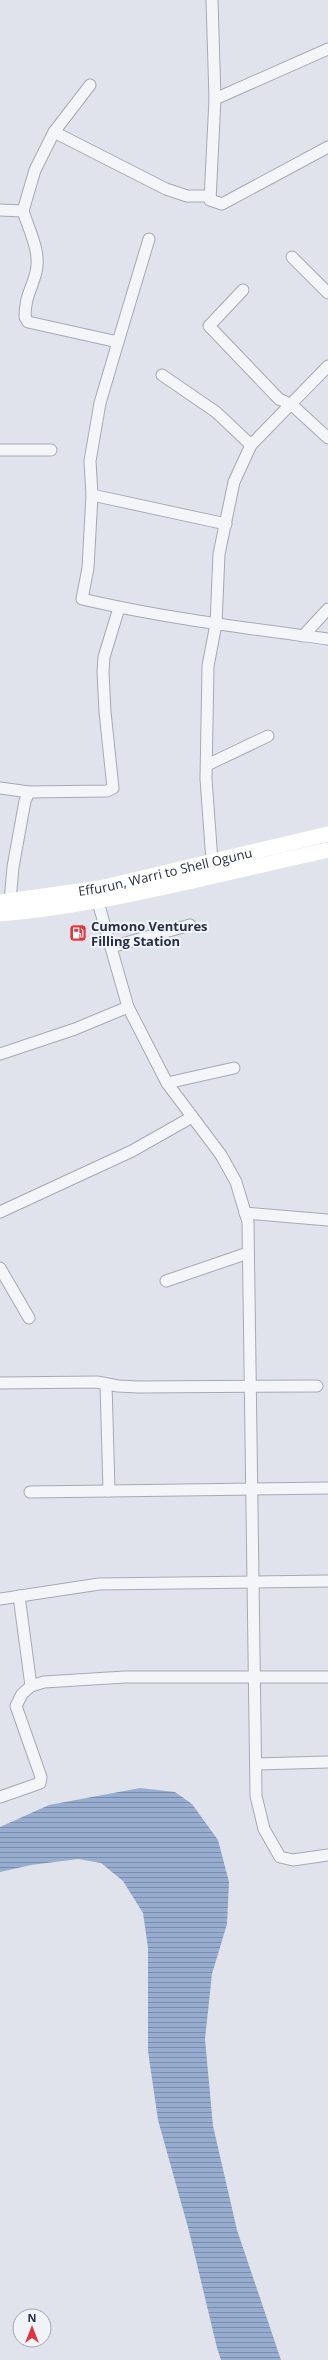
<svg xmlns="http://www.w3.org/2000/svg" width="328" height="2360" font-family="'Open Sans',sans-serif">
<defs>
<pattern id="water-rules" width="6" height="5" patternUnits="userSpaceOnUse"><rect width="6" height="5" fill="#97adcf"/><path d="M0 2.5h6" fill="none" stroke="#7b8daa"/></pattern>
</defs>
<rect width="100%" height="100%" fill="#e0e3eb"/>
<!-- water -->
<path fill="url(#water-rules)" d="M140,1788L175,1792L192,1804L218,1840L229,1882L227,1924L212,1974L205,2039L213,2126L237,2230L281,2360H221L217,2348L189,2231L158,2120L148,2051V1948L143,1913L123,1881L101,1863L78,1859L31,1865L0,1872V1827L49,1805Z"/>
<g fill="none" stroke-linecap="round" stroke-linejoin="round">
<defs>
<g id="street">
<path d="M212,0L215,99L210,200L222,204L328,147"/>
<path d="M215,99L328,49"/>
<path d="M54,132L166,189L187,196H210"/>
<path d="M0,210L23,211L35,170L54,132L90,85"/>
<path d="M23,211C29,230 41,252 36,272C32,289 25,296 25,317L28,322L118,342L100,403L90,461L92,495L226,524"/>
<path d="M292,257L328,293"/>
<path d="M243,290L209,326L279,399L292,405L328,438"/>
<path d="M118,342L149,239"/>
<path d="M162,375L216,412L251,445"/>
<path d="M0,450H51"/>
<path d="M92,495L88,568L82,599C163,618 246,628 328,639"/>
<path d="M303,636L328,609"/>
<path d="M207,765L268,736"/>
<path d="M0,788L29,792L25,801L13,867L10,901"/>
<path d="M29,792L107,791L113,788L105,712L103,672L104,657L119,608"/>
<path d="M212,861L206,779L208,666L216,624L219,554L234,482L251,445L328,366"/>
<path d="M98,902L128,1007L167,1083L221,1155L236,1182L248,1222L256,1796L264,1829L280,1857L293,1860L328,1855"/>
<path d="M111,947L190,925"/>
<path d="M0,1054L75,1029L128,1007"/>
<path d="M167,1083L234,1068"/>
<path d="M0,1212L132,1151L192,1117"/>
<path d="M245,1213L328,1220"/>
<path d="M0,1268L29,1318"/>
<path d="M166,1281L248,1253"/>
<path d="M0,1383L97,1382L118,1386L138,1387L317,1386"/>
<path d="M106,1384L109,1491L328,1488"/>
<path d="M30,1492L109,1491"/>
<path d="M19,1596L31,1686"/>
<path d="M0,1599L99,1584L328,1581"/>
<path d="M256,1764L328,1762"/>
<path d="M0,1797L40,1783L41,1777L16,1706L22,1694L31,1686L44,1682L125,1677H328"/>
</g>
</defs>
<!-- street casing -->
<use href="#street" stroke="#a5a9b6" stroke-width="13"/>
<!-- street -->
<use href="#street" stroke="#f4f5f8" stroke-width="11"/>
<!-- secondary -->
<g stroke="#fff" stroke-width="15">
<path id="s1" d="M0,902L100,888L328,834"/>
<path d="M0,914C111,904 219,874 328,850"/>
</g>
</g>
<!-- icons -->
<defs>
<symbol id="fuel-square" viewBox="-11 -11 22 22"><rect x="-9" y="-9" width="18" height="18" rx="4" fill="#de3742" stroke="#f0f3f8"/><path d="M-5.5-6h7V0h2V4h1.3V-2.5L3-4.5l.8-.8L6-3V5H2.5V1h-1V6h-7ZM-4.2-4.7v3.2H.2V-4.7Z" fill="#fff"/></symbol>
</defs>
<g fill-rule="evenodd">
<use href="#fuel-square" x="68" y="923" width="20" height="20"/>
</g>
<g text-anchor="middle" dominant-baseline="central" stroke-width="4" stroke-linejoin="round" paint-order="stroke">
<!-- street labels -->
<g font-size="13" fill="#272f44" stroke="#f0f3f8">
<text stroke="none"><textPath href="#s1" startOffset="168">Effurun, Warri to Shell Ogunu</textPath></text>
</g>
<!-- poi labels -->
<g font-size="13" font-weight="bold" fill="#272f44" stroke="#f0f3f8" text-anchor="start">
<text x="91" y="926">Cumono Ventures<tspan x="91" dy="15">Filling Station</tspan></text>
</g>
</g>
<!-- north arrow -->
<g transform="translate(32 2328)"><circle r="19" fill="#f0f3f8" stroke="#a0a5b0"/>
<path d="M0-3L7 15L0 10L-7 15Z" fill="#de3742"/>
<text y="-6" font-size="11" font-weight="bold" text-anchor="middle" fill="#272f44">N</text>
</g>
</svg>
